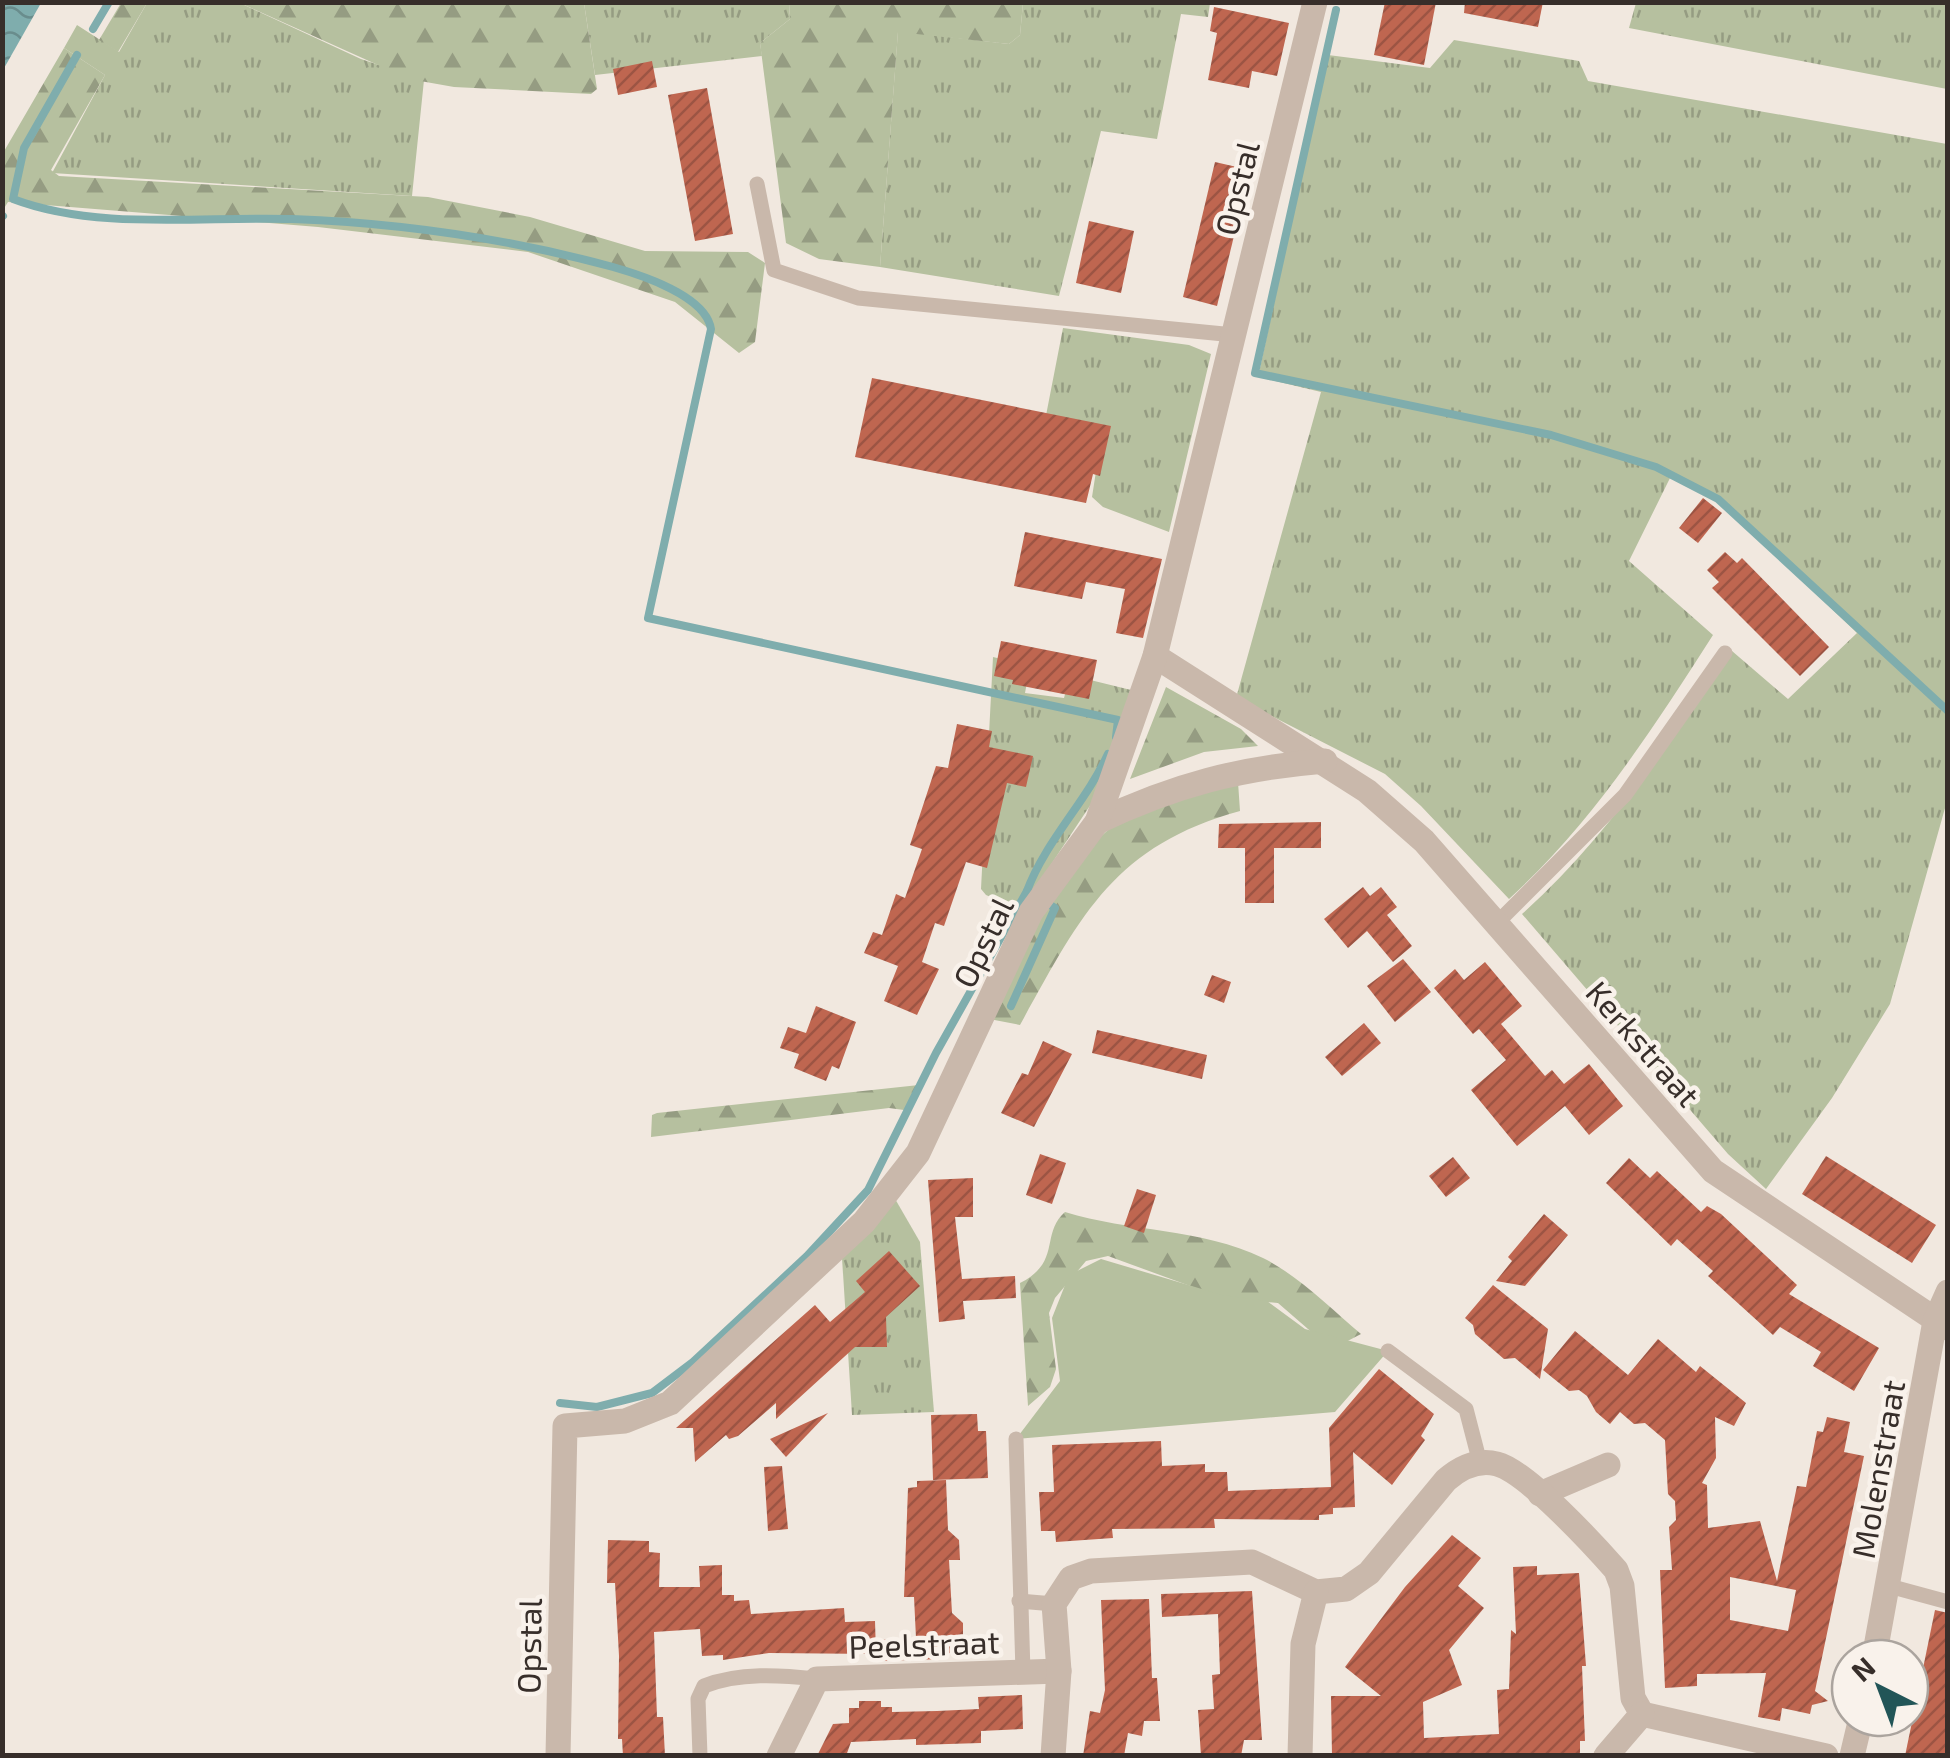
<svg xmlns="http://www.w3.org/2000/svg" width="1950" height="1758" font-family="'Exo 2',sans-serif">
<defs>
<pattern id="grass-tufts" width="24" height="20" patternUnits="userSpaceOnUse" patternTransform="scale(2.5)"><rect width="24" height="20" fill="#b6c09f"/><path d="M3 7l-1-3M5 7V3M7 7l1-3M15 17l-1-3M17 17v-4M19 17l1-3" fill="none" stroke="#959c82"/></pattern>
<pattern id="forest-firs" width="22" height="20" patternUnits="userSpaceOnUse" patternTransform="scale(2.5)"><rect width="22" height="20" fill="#b6c09f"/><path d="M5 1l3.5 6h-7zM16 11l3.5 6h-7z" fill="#959c82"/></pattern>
<pattern id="water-waves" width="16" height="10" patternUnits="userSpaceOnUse" patternTransform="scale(2.5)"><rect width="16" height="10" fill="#7fadad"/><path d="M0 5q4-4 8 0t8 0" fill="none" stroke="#698d8d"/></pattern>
<pattern id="building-hatch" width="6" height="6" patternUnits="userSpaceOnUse" patternTransform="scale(2.5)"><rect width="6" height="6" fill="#bf6650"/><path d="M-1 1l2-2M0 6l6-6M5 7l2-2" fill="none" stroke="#9c5443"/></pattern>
</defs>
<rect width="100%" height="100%" fill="#f1e8df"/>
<!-- grass -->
<g fill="url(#grass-tufts)">
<path d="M147,3H240L361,59L424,80L412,196L52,173L105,75L64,48L77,25L119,52Z"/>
<path d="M584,3H789L790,19L760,43L762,56L595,75Z"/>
<path d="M1023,3H1210L1208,17L1181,14L1157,139L1101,131L1059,296L880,267L898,31L1009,44L1020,35Z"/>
<path d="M1636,3H1947V89L1629,28Z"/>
<path d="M1454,40L1579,61L1588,81L1947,144V801L1890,1004L1832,1098L1766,1189L1728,1154L1522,914C1607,838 1668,744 1732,651L1788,699L1857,633L1721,503L1670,478L1629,561L1713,635C1652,730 1593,822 1509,899L1421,806L1385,774L1236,698L1321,392L1258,377L1328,55L1430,68Z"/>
<path d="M1063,328L1189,345L1211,354L1169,532L1103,507L1092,497L1099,452L1042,436Z"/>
<path d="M993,657L1030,666L1025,693L1064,698L1070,675L1131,690L1097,795L1021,910L986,895L981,889Z"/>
<path d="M887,1185L920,1242L934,1412L852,1415L841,1242Z"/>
</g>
<!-- forest -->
<g fill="url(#forest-firs)">
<path d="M121,3H147L118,52L99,40Z"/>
<path d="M240,3H584L597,89L591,94L454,87L409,79Z"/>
<path d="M789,3H1023L1020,35L1009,44L898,32L880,267L819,259L786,243L760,43L790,19Z"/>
<path d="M64,48L105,75L51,170L59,176L428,197L530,217L645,251L748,252L765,263L755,342L739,353L675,302L528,252L318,227L8,202L3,210V153Z"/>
<path d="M1166,687L1241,729L1258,746L1204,752L1130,779Z"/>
<path d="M1238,782L1240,811C1113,846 1080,917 1020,1025L984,1018C1019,950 1061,861 1126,816C1150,799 1208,790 1238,782Z"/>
<path d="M919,1085L904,1110L889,1108L651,1137L652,1115L657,1113Z"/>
<path d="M1065,1212C1129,1232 1201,1228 1263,1258C1299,1276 1330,1308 1361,1334L1338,1346L1323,1342L1278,1303L1223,1298L1108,1256L1086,1261L1055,1298L1049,1313L1056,1369L1050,1387L1028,1406L1020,1283C1062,1262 1040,1234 1065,1212Z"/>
</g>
<!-- park -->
<path fill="#b6c09f" d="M1101,1259L1222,1295L1267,1301L1305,1329L1388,1351L1335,1412L1016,1439L1060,1381L1052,1318L1069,1275Z"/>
<!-- water -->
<path fill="url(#water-waves)" d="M3,2L41,3L3,70L2,3Z"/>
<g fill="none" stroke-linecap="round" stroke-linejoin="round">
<!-- stream -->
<g stroke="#7fadad" stroke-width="8">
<path d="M1336,10L1255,373L1551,435L1656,467L1718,499L1948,711"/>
<path d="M93,29L109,2"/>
<path d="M77,55L24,148L13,199C97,231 203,216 292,219C402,223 506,238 613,267C641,275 706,296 711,329L648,618L1118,720L1116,737"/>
<path d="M2,217L3,216"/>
<path d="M1011,1006L1055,908L1027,891C1045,842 1086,802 1108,754"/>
<path d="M560,1403L597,1407L652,1393L693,1362L807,1256L868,1190L936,1053L1027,891"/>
</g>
</g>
<!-- building -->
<g fill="url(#building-hatch)" fill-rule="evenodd">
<path d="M1385,2H1436L1424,65L1374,55Z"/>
<path d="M1465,2H1543L1538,27L1464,13Z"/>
<path d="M1214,7L1289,23L1277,76L1252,71L1249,88L1208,80L1217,33L1210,31Z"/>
<path d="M652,61L657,87L618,95L613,69Z"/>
<path d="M707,88L733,234L695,241L668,95Z"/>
<path d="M1215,162L1250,170L1217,306L1183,297Z"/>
<path d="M1089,221L1134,231L1121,293L1076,283Z"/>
<path d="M872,378L1111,426L1100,476L1093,474L1086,503L855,457Z"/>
<path d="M1703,498L1722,513L1698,543L1679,528Z"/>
<path d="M1025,532L1162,559L1143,638L1116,633L1125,589L1086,582L1082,599L1014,586Z"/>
<path d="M1725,552L1737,563L1742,558L1829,647L1800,676L1712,588L1719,582L1707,570Z"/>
<path d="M1001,641L1097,660L1089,699L1012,684L1013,680L994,676Z"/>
<path d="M957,724L992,731L989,747L1033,756L1026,787L1007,783L987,868L966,862L944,926L935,923L922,962L939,969L917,1015L884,1001L898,966L864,953L873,932L882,935L896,894L905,898L922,849L910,845L936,766L948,768Z"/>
<path d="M1321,822V848H1274V903H1245V848H1218L1219,824Z"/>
<path d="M1363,887L1370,896L1381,887L1397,907L1387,915L1412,946L1393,962L1367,931L1348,948L1324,919Z"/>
<path d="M1403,959L1431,992L1395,1022L1367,986Z"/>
<path d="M1485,962L1522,1006L1501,1024L1545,1076L1552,1070L1564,1084L1589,1064L1623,1106L1589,1135L1565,1106L1517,1146L1471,1090L1506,1060L1479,1029L1473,1034L1434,988L1455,969L1464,980Z"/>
<path d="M1212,975L1231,982L1224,1003L1204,995Z"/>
<path d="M816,1006L856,1022L839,1069L832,1066L826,1081L794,1068L799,1054L780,1048L788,1027L806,1033Z"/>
<path d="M1364,1023L1381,1043L1342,1076L1325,1057Z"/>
<path d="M1097,1030L1207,1055L1202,1079L1092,1053Z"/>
<path d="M1043,1041L1072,1054L1034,1127L1001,1113L1022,1073L1028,1075Z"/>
<path d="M1040,1154L1066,1163L1052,1204L1026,1195Z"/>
<path d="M1826,1156L1936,1225L1912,1263L1802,1194Z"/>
<path d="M1453,1157L1470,1178L1446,1197L1429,1176Z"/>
<path d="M1629,1158L1650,1178L1657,1171L1701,1212L1707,1206L1721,1214L1797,1285L1789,1294L1879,1348L1854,1391L1813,1366L1821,1352L1780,1327L1773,1335L1708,1276L1713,1271L1677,1239L1671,1246L1606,1183Z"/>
<path d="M973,1178V1217H955L962,1279L1015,1276L1016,1298L963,1301L965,1319L939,1322L928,1180Z"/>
<path d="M1137,1189L1156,1195L1144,1233L1124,1226Z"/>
<path d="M1544,1214L1568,1235L1525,1286L1496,1281L1512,1261L1508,1257Z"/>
<path d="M889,1251L920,1286L886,1317L887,1347H855L776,1419V1403L738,1436L729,1439L726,1435L695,1462L693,1428H676L815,1305L830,1322L865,1292L856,1281Z"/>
<path d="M1493,1285L1548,1329L1540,1379L1515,1358L1504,1359L1475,1334L1473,1325L1465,1318Z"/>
<path d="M1575,1331L1628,1375L1658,1339L1696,1372L1700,1366L1746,1403L1734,1426L1715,1417L1716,1458L1702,1483L1707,1485L1708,1528L1760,1521L1777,1581L1797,1486L1806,1487L1817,1431L1823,1432L1827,1417L1850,1422L1844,1452L1864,1456L1815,1691L1828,1701L1812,1705L1810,1714L1782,1708L1780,1721L1758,1717L1766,1673L1697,1674V1686L1665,1688L1660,1570H1672L1669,1527L1676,1520L1675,1501L1668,1494L1665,1440L1645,1423L1634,1424L1620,1412L1610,1424L1596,1412L1587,1396L1579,1390L1569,1391L1543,1370ZM1730,1577L1796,1590L1788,1631L1730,1620Z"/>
<path d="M1379,1369L1434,1414L1421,1436L1425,1440L1392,1485L1353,1452L1355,1507L1333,1508V1514L1319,1515V1520L1214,1519L1215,1528L1112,1529L1113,1538L1056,1542L1055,1531H1041L1039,1492H1054L1052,1445L1161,1441L1162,1466L1205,1464V1472H1227L1228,1491L1331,1487L1329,1428Z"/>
<path d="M828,1413L786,1457L770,1439Z"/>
<path d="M977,1414L978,1431H986L988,1478L933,1480L931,1415Z"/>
<path d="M782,1466L788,1529L768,1531L764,1467Z"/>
<path d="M946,1480L948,1530L959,1540L960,1560H949L952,1613L963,1623V1638L944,1659L876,1661L878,1640L916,1638L914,1597H904L908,1488L917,1487V1481Z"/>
<path d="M1452,1535L1481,1558L1458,1586L1484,1608L1449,1650L1462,1685L1423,1702L1424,1738L1499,1734L1497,1690L1509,1689L1511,1630L1516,1634L1513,1567L1537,1566V1575L1579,1573L1586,1666H1582L1585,1741H1580V1756H1332L1331,1696H1381L1345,1667L1405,1587Z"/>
<path d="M608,1540L649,1541V1552L660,1553L659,1587H700L699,1566L722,1565V1595H734V1601L749,1600L751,1614L844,1608L845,1622L875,1621L876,1654L769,1653L723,1660V1655L702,1656L700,1629L654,1632L657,1717H663L665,1756H623L622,1739H618L619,1656L615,1583H607Z"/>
<path d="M1252,1591L1262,1740H1244L1241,1756H1201L1198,1710L1214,1709L1212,1675L1220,1674L1218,1614L1162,1617L1161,1594Z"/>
<path d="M1149,1599L1152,1678H1157L1160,1721H1144L1142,1736L1128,1733L1124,1756H1083L1090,1711L1100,1713L1105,1690L1101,1600Z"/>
<path d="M1935,1610L1948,1613V1756H1905Z"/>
<path d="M1022,1695L1023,1729L981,1731V1743L916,1745V1739L851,1742L846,1756H817L833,1724L849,1723V1708H859V1701H881V1707H892V1712L937,1711L979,1709L978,1697Z"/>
</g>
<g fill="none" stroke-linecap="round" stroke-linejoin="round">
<!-- service -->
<g stroke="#c9b8ab" stroke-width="15">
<path d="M757,184L774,270L858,298L1234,335"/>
<path d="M1497,923L1625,795L1725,653"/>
<path d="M1388,1351L1466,1409L1480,1463"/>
<path d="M1016,1439L1023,1672"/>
<path d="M1889,1586L1948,1602"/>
<path d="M1019,1601L1054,1604"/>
<path d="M700,1756L698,1699L704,1686C739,1672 781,1675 817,1679"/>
</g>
<!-- minor -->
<g stroke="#c9b8ab" stroke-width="25">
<path d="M1155,656L1367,791L1424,841L1713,1171L1948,1328"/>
<path d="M1097,822C1174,785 1240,768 1325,761"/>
<path d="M1540,1494L1608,1465"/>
<path d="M1874,1658L1935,1321L1948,1292"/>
<path d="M558,1756L565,1426L625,1421L670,1403L864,1222L918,1153L1031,912L1097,822L1155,656L1315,2"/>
<path d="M779,1756L817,1679L1059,1671"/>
<path d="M1053,1756L1059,1671L1054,1604L1071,1578L1091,1571L1252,1562L1316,1592L1346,1589L1369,1573L1446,1480C1460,1468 1478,1459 1497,1464C1526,1471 1594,1545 1616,1570L1622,1586L1633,1698L1642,1714L1826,1756"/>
<path d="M1300,1756L1303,1644L1316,1592"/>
<path d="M1606,1756L1642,1714"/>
<path d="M1852,1756L1861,1718"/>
</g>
</g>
<g text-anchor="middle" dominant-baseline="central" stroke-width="9" stroke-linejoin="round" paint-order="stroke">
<!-- street labels -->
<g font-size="32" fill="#372e2a" stroke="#f9f2eb">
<text transform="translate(1236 188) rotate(-76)">Opstal</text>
<text transform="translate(982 942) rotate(-64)">Opstal</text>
<text transform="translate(1644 1043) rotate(49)">Kerkstraat</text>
<text transform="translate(1877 1469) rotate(-80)">Molenstraat</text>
<text transform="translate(924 1643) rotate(-2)">Peelstraat</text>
<text transform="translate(528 1646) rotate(-89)">Opstal</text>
</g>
</g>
<!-- border -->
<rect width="1950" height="1758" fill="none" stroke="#372e2a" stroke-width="10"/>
<!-- north arrow -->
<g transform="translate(1880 1688) rotate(318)"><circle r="48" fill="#f9f2eb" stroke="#aba49e" stroke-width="2.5"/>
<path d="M0-8L18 38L0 25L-18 38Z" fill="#225557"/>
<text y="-15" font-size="28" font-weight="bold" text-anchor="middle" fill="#372e2a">N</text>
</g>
</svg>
